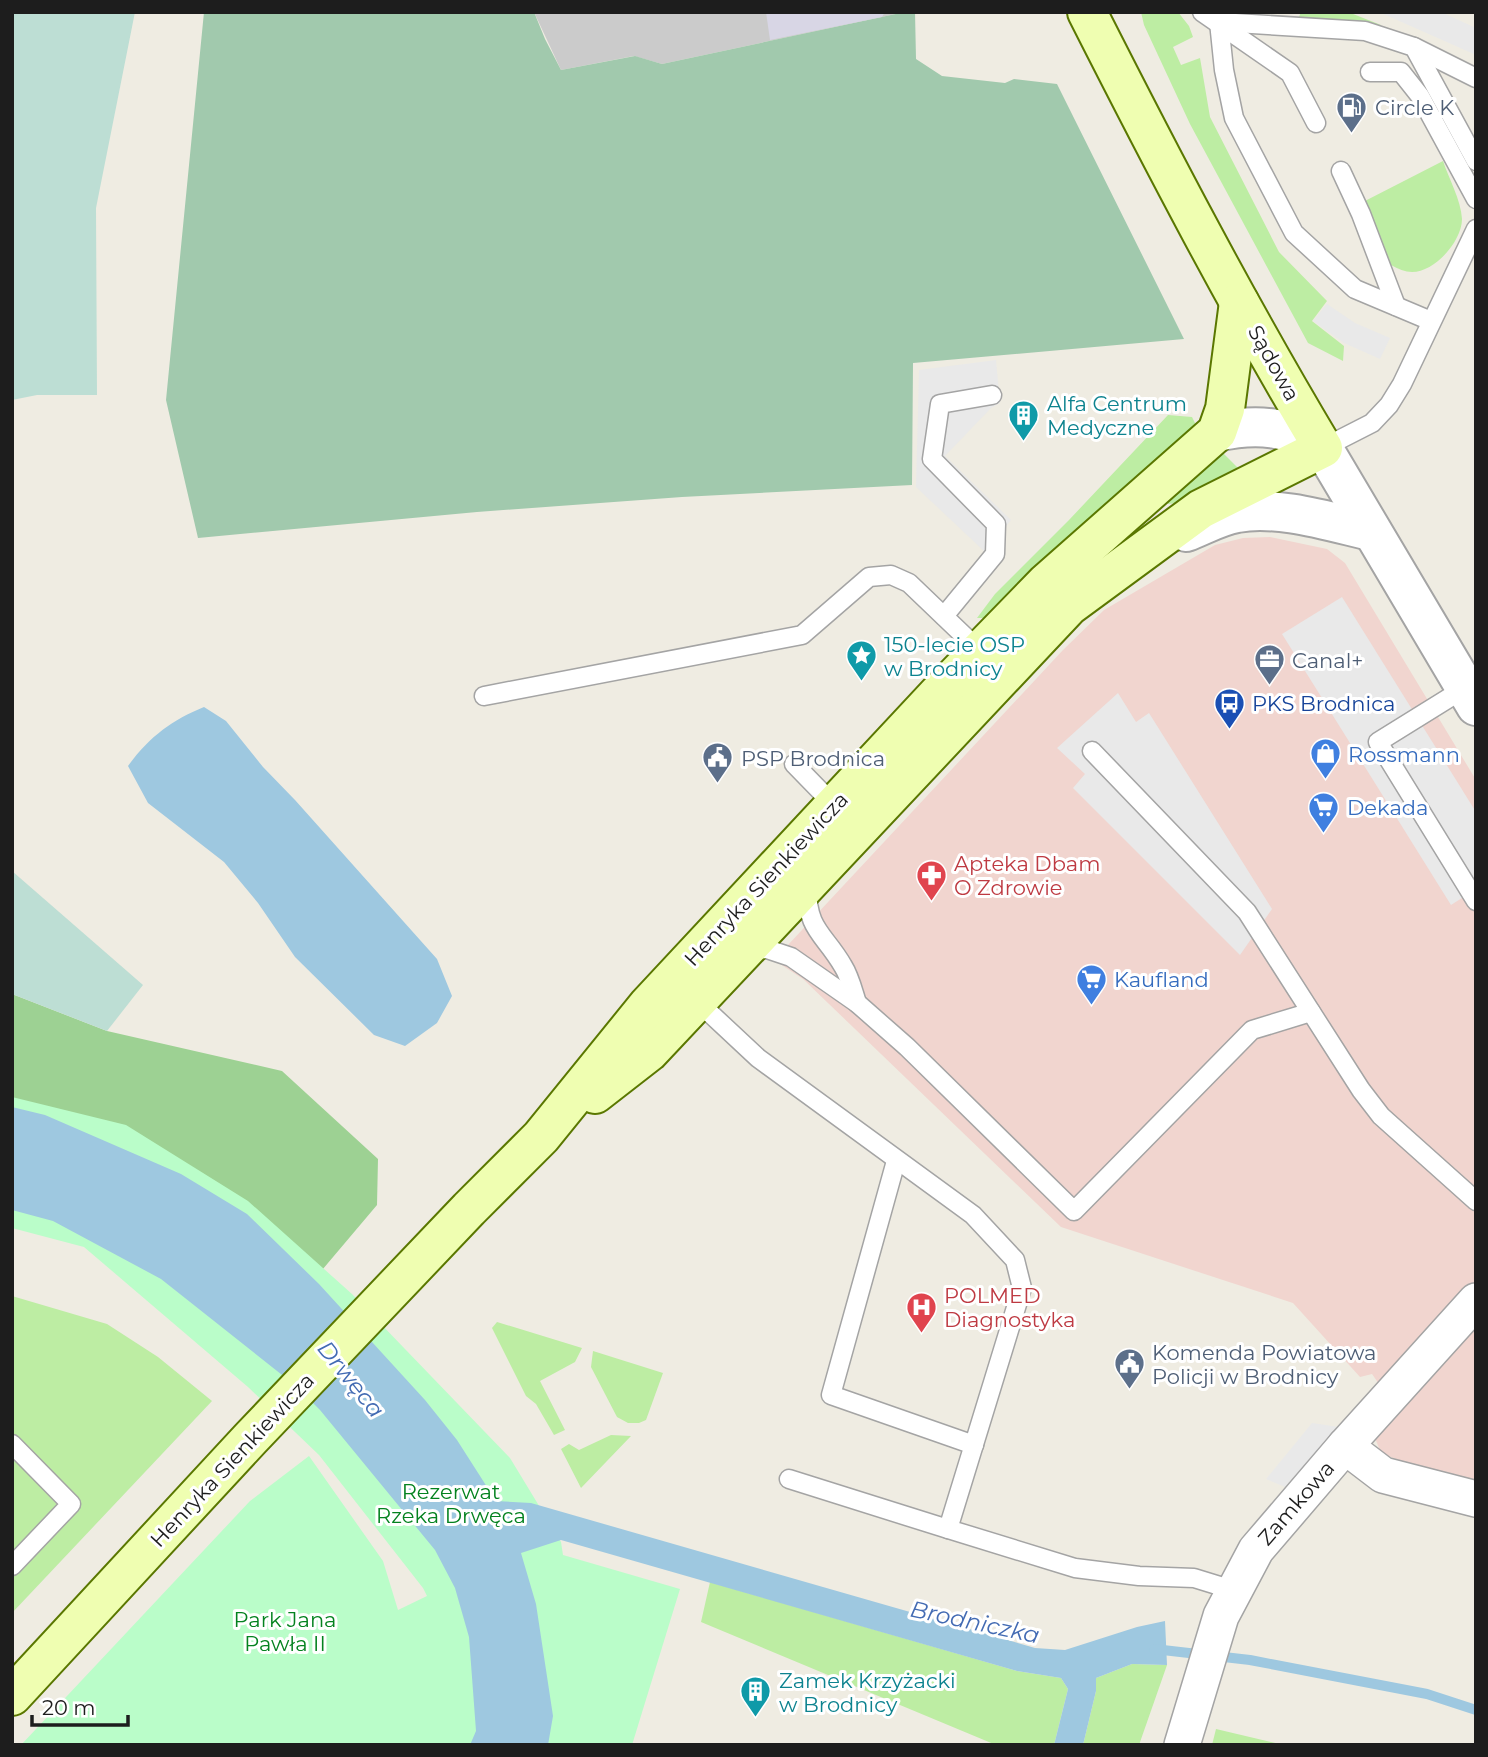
<svg xmlns="http://www.w3.org/2000/svg" width="1488" height="1757" font-family="Montserrat,sans-serif">
<rect width="100%" height="100%" fill="#efece2"/>
<!-- commercial -->
<path fill="#f1d5cf" d="M1270,537L1327,549L1345,563L1476,780V1483L1406,1463L1381,1453L1375,1438L1397,1410L1372,1374L1360,1377L1293,1303L1061,1227L803,979L774,960L1063,650L1104,610L1215,545L1243,538Z"/>
<!-- religious -->
<path fill="#cbcbcb" d="M534,12H905L662,64L634,56L561,70Z"/>
<!-- grass -->
<g fill="#bdeda3">
<path d="M1141,12H1178L1189,26L1193,37L1173,47L1181,65L1200,58L1210,117L1279,252L1327,301L1312,321L1344,346L1343,361L1308,343L1190,124L1144,25Z"/>
<path d="M1301,12H1348L1381,25L1303,22L1299,17Z"/>
<path d="M1443,161C1449,179 1461,200 1462,219C1462,241 1435,272 1412,272C1405,272 1398,269 1391,265L1361,203Z"/>
<path d="M1168,415L1192,417L1198,429L993,618H977L995,594L1069,520Z"/>
<path d="M1223,453L1242,472L1177,503L1168,504L1166,498Z"/>
<path d="M12,1296L107,1324L158,1357L212,1401L12,1613Z"/>
<path d="M497,1322L582,1348L575,1362L540,1381L565,1430L554,1435L536,1404L526,1396L492,1328Z"/>
<path d="M593,1351L663,1373L646,1420L639,1423H628L617,1417L591,1367Z"/>
<path d="M611,1435L631,1436L581,1488L561,1449L569,1444L579,1450Z"/>
<path d="M710,1582L1017,1671L1061,1678L1068,1689L1054,1745H996L701,1622Z"/>
<path d="M1132,1664L1167,1665L1139,1745H1083L1096,1691V1678Z"/>
<path d="M1216,1729L1284,1745H1212Z"/>
</g>
<!-- forest -->
<path fill="#9dd193" d="M12,994L107,1031L282,1071L378,1159L377,1205L317,1276L12,1103Z"/>
<!-- wetland -->
<g fill="#bdded4">
<path d="M12,12H135L96,208L97,395H37L12,400Z"/>
<path d="M12,871L143,985L107,1031L12,994Z"/>
</g>
<!-- cemetery -->
<path fill="#a1c9ad" d="M204,12H534L545,39L561,70L635,56L662,64L905,12H915L916,59L942,76L1005,83L1014,79L1057,84L1184,339L913,363L912,485L682,497L477,512L198,538L166,400Z"/>
<!-- park -->
<path fill="#bafdc9" d="M12,1097L126,1125L248,1201L352,1294L510,1458L561,1542L563,1555L680,1589L632,1745H21L250,1501L309,1456L383,1561L398,1610L427,1596L423,1588L319,1455L248,1387L84,1247L12,1228Z"/>
<!-- parking -->
<g fill="#e9e9e9">
<path d="M1379,12H1441L1476,28V55Z"/>
<path d="M1327,304L1355,323L1390,338L1380,359L1344,343L1313,321Z"/>
<path d="M996,360L1000,403L991,408L945,456L1011,520L985,552L916,487L919,370Z"/>
<path d="M1342,597L1476,812V889L1451,905L1282,634Z"/>
<path d="M1118,693L1136,722L1149,713L1272,909L1240,955L1073,788L1085,774L1057,748Z"/>
<path d="M1312,1423L1339,1427L1285,1487L1266,1479Z"/>
</g>
<!-- plaza -->
<path fill="#d8d6e5" d="M766,12H885L882,17L770,40Z"/>
<!-- water -->
<g fill="#9ec8e0">
<path d="M204,707L226,721L263,767L295,800L437,959L452,996L437,1023L405,1046L374,1035L295,957L258,903L224,862L148,803L128,766C149,737 172,720 204,707Z"/>
<path d="M12,1107L45,1115L181,1174L247,1214L319,1284L425,1400L457,1440L496,1501L531,1503L1035,1648L1065,1650L1137,1627L1165,1621L1167,1665L1132,1664L1096,1678V1691L1083,1745H1054L1068,1689L1061,1678L1017,1671L561,1540L521,1553L536,1604L553,1716L548,1745H470L476,1731L469,1637L455,1588L435,1550L320,1410L296,1386L161,1279L53,1221L12,1210Z"/>
</g>
<g fill="none" stroke-linecap="round" stroke-linejoin="round">
<!-- stream -->
<path stroke="#9ec8e0" stroke-width="10" d="M1154,1649L1250,1660L1427,1694L1476,1710"/>
<defs>
<g id="service">
<path d="M1202,12L1290,73L1316,123"/>
<path d="M1414,47L1476,78"/>
<path d="M1370,72H1401L1420,96L1476,199"/>
<path d="M1341,171L1361,214L1396,306"/>
<path d="M1431,321L1355,289L1294,233L1234,118L1224,70L1219,22L1365,31L1414,47L1476,161"/>
<path d="M1323,448L1372,423L1389,405L1402,384L1476,229"/>
<path d="M944,616L995,554L996,524L932,459L940,404L992,395"/>
<path d="M1465,688L1378,742L1476,901"/>
<path d="M484,696L802,635L869,577L891,575L909,583L980,651"/>
<path d="M1092,751L1247,912L1361,1090L1381,1116L1476,1201"/>
<path d="M794,764L834,805"/>
<path d="M807,887C807,931 824,933 843,966C850,977 853,991 857,1003"/>
<path d="M751,950L767,949L791,957L857,1003L907,1047L1074,1211L1252,1030L1311,1012"/>
<path d="M697,1001L758,1058L973,1215L1015,1260L1022,1288L948,1529L1075,1568L1139,1576L1194,1578L1233,1590"/>
<path d="M896,1161L831,1395L974,1445"/>
<path d="M12,1444L71,1504L12,1566"/>
<path d="M789,1479L948,1529"/>
</g>
<g id="minor">
<path d="M1345,1446L1383,1475L1476,1499"/>
<path d="M1182,1745L1221,1616L1256,1550L1345,1446L1476,1301"/>
</g>
<g id="tertiary">
<path d="M1217,432C1256,423 1290,426 1323,448L1476,706"/>
<path d="M1186,532C1202,526 1219,516 1237,513C1277,505 1331,522 1371,531"/>
</g>
<g id="secondary">
<path d="M595,1094L649,1052L1069,606L1201,509L1323,448C1238,306 1162,160 1087,12"/>
<path d="M12,1696L250,1439L469,1209L541,1137L648,1005L939,693L1046,583L1217,432L1225,409L1239,302"/>
</g>
</defs>
<!-- service casing -->
<use href="#service" stroke="#a4a4a4" stroke-width="21"/>
<!-- minor casing -->
<use href="#minor" stroke="#a4a4a4" stroke-width="38"/>
<!-- tertiary casing -->
<use href="#tertiary" stroke="#a4a4a4" stroke-width="42"/>
<!-- secondary casing -->
<use href="#secondary" stroke="#5a7700" stroke-width="42"/>
<!-- service -->
<use href="#service" stroke="#fff" stroke-width="18"/>
<!-- minor -->
<use href="#minor" stroke="#fff" stroke-width="35"/>
<!-- tertiary -->
<use href="#tertiary" stroke="#fff" stroke-width="38"/>
<!-- secondary -->
<use href="#secondary" stroke="#effeb1" stroke-width="38"/>
</g>
<!-- icons -->
<defs>
<symbol id="fuel-pin" viewBox="-11 -11 22 30"><path d="M0 17L-7.5 6A9.5 9.5 0 1 1 7.5 6Z" fill="#5c6f8a" stroke="#fff"/><path d="M-5.5-6h7V0h2V4h1.3V-2.5L3-4.5l.8-.8L6-3V5H2.5V1h-1V6h-7ZM-4.2-4.7v3.2H.2V-4.7Z" fill="#fff"/></symbol>
<symbol id="building-pin" viewBox="-11 -11 22 30"><path d="M0 17L-7.5 6A9.5 9.5 0 1 1 7.5 6Z" fill="#0f9aa8" stroke="#fff"/><path d="M-4-6H4V6H1V3H-1V6H-4ZM-2.5-4.3h1.7v1.8h-1.7ZM.8-4.3h1.7v1.8H.8ZM-2.5-1h1.7V.8h-1.7ZM.8-1h1.7V.8H.8Z" fill="#fff"/></symbol>
<symbol id="sight-pin" viewBox="-11 -11 22 30"><path d="M0 17L-7.5 6A9.5 9.5 0 1 1 7.5 6Z" fill="#0f9aa8" stroke="#fff"/><path d="M0-6L1.8-2.2L6-1.7L2.9 1.2L3.7 5.4L0 3.3L-3.7 5.4L-2.9 1.2L-6-1.7L-1.8-2.2Z" fill="#fff"/></symbol>
<symbol id="office-pin" viewBox="-11 -11 22 30"><path d="M0 17L-7.5 6A9.5 9.5 0 1 1 7.5 6Z" fill="#5c6f8a" stroke="#fff"/><path d="M-6-3h4V-5.5h4V-3h4V5H-6ZM-1-4.5V-3h2v-1.5ZM-6 0V1H6V0Z" fill="#fff"/></symbol>
<symbol id="bus-pin" viewBox="-11 -11 22 30"><path d="M0 17L-7.5 6A9.5 9.5 0 1 1 7.5 6Z" fill="#1a4fb4" stroke="#fff"/><path d="M-5-6H5V4H4V6H2V4H-2V6H-4V4H-5ZM-3.5-4V0h7V-4ZM-3.5 1.2v1.5H-2V1.2ZM2 1.2v1.5H3.5V1.2Z" fill="#fff"/></symbol>
<symbol id="shop-pin" viewBox="-11 -11 22 30"><path d="M0 17L-7.5 6A9.5 9.5 0 1 1 7.5 6Z" fill="#3f7fe0" stroke="#fff"/><path d="M-5-2.5h2.3a2.7 3.5 0 0 1 5.4 0H5L5.5 6h-11ZM-1.5-2.5h3a1.5 2.3 0 0 0-3 0Z" fill="#fff"/></symbol>
<symbol id="civic-pin" viewBox="-11 -11 22 30"><path d="M0 17L-7.5 6A9.5 9.5 0 1 1 7.5 6Z" fill="#5c6f8a" stroke="#fff"/><path d="M-.6-6.5H3V-4.5H.6V-3L4-1V1h2V6H-6V1h2V-1L-.6-3ZM-1.2 2.5V6h2.4V2.5Z" fill="#fff"/></symbol>
<symbol id="supermarket-pin" viewBox="-11 -11 22 30"><path d="M0 17L-7.5 6A9.5 9.5 0 1 1 7.5 6Z" fill="#3f7fe0" stroke="#fff"/><path d="M-6-5.5h2.5l.6 2H6L4.5 2H-2.5L-4.4-4H-6ZM-1.5 3.2a1.3 1.3 0 1 0 .1 0ZM3 3.2a1.3 1.3 0 1 0 .1 0Z" fill="#fff"/></symbol>
<symbol id="pharmacy-pin" viewBox="-11 -11 22 30"><path d="M0 17L-7.5 6A9.5 9.5 0 1 1 7.5 6Z" fill="#e0444e" stroke="#fff"/><path d="M-2-6h4v4h4v4h-4v4h-4v-4h-4v-4h4Z" fill="#fff"/></symbol>
<symbol id="hospital-pin" viewBox="-11 -11 22 30"><path d="M0 17L-7.5 6A9.5 9.5 0 1 1 7.5 6Z" fill="#e0444e" stroke="#fff"/><path d="M-5-5h3v3.5h4V-5h3V5h-3V1.5h-4V5h-3Z" fill="#fff"/></symbol>
</defs>
<g fill-rule="evenodd">
<use href="#fuel-pin" x="1334" y="90" width="35" height="47"/>
<use href="#building-pin" x="1006" y="398" width="35" height="47"/>
<use href="#sight-pin" x="844" y="638" width="35" height="47"/>
<use href="#office-pin" x="1252" y="642" width="35" height="47"/>
<use href="#bus-pin" x="1212" y="686" width="35" height="47"/>
<use href="#shop-pin" x="1308" y="736" width="35" height="47"/>
<use href="#civic-pin" x="700" y="740" width="35" height="47"/>
<use href="#supermarket-pin" x="1306" y="790" width="35" height="47"/>
<use href="#pharmacy-pin" x="914" y="858" width="35" height="47"/>
<use href="#supermarket-pin" x="1074" y="962" width="35" height="47"/>
<use href="#hospital-pin" x="904" y="1290" width="35" height="47"/>
<use href="#civic-pin" x="1112" y="1346" width="35" height="47"/>
<use href="#building-pin" x="738" y="1674" width="35" height="47"/>
</g>
<g text-anchor="middle" dominant-baseline="central" stroke-width="6" stroke-linejoin="round" paint-order="stroke">
<!-- service labels -->
<g font-size="21" fill="#4e5e75" stroke="#fff" text-anchor="start">
<text x="1375" y="107">Circle K</text>
<text x="1292" y="660">Canal+</text>
<text x="741" y="758">PSP Brodnica</text>
<text x="1152" y="1352">Komenda Powiatowa<tspan x="1152" dy="24">Policji w Brodnicy</tspan></text>
</g>
<!-- street labels -->
<g font-size="21" fill="#1d1d1d" stroke="#fff">
<text transform="translate(1274 363) rotate(61)">Sądowa</text>
<text transform="translate(766 879) rotate(-47)">Henryka Sienkiewicza</text>
<text transform="translate(232 1460) rotate(-47)">Henryka Sienkiewicza</text>
<text transform="translate(1296 1503) rotate(-49)">Zamkowa</text>
</g>
<!-- culture labels -->
<g font-size="21" fill="#0d838f" stroke="#fff" text-anchor="start">
<text x="1047" y="403">Alfa Centrum<tspan x="1047" dy="24">Medyczne</tspan></text>
<text x="884" y="644">150-lecie OSP<tspan x="884" dy="24">w Brodnicy</tspan></text>
<text x="779" y="1680">Zamek Krzyżacki<tspan x="779" dy="24">w Brodnicy</tspan></text>
</g>
<!-- transit labels -->
<g font-size="21" fill="#164399" stroke="#fff" text-anchor="start">
<text x="1252" y="703">PKS Brodnica</text>
</g>
<!-- shop labels -->
<g font-size="21" fill="#366cbe" stroke="#fff" text-anchor="start">
<text x="1348" y="754">Rossmann</text>
<text x="1347" y="807">Dekada</text>
<text x="1114" y="979">Kaufland</text>
</g>
<!-- health labels -->
<g font-size="21" fill="#be3a42" stroke="#fff" text-anchor="start">
<text x="954" y="863">Apteka Dbam<tspan x="954" dy="24">O Zdrowie</tspan></text>
<text x="944" y="1295">POLMED<tspan x="944" dy="24">Diagnostyka</tspan></text>
</g>
<!-- park labels -->
<g font-size="21" fill="#04821f" stroke="#fff">
<text x="451" y="1491">Rezerwat<tspan x="451" dy="24">Rzeka Drwęca</tspan></text>
<text x="285" y="1619">Park Jana<tspan x="285" dy="24">Pawła II</tspan></text>
</g>
<!-- water labels -->
<g font-size="23" font-style="italic" fill="#436bb3" stroke="#fff">
<text transform="translate(351 1379) rotate(51)">Drwęca</text>
<text transform="translate(975 1622) rotate(12)">Brodniczka</text>
</g>
</g>
<!-- border -->
<rect width="1488" height="1757" fill="none" stroke="#1d1d1d" stroke-width="28"/>
<!-- scale -->
<path d="M32 1715v10h96v-10" fill="none" stroke="#1d1d1d" stroke-width="3.5"/>
<text x="42" y="1715" font-size="21" fill="#1d1d1d" stroke="#ffffff" stroke-width="5" paint-order="stroke">20 m</text>
</svg>
